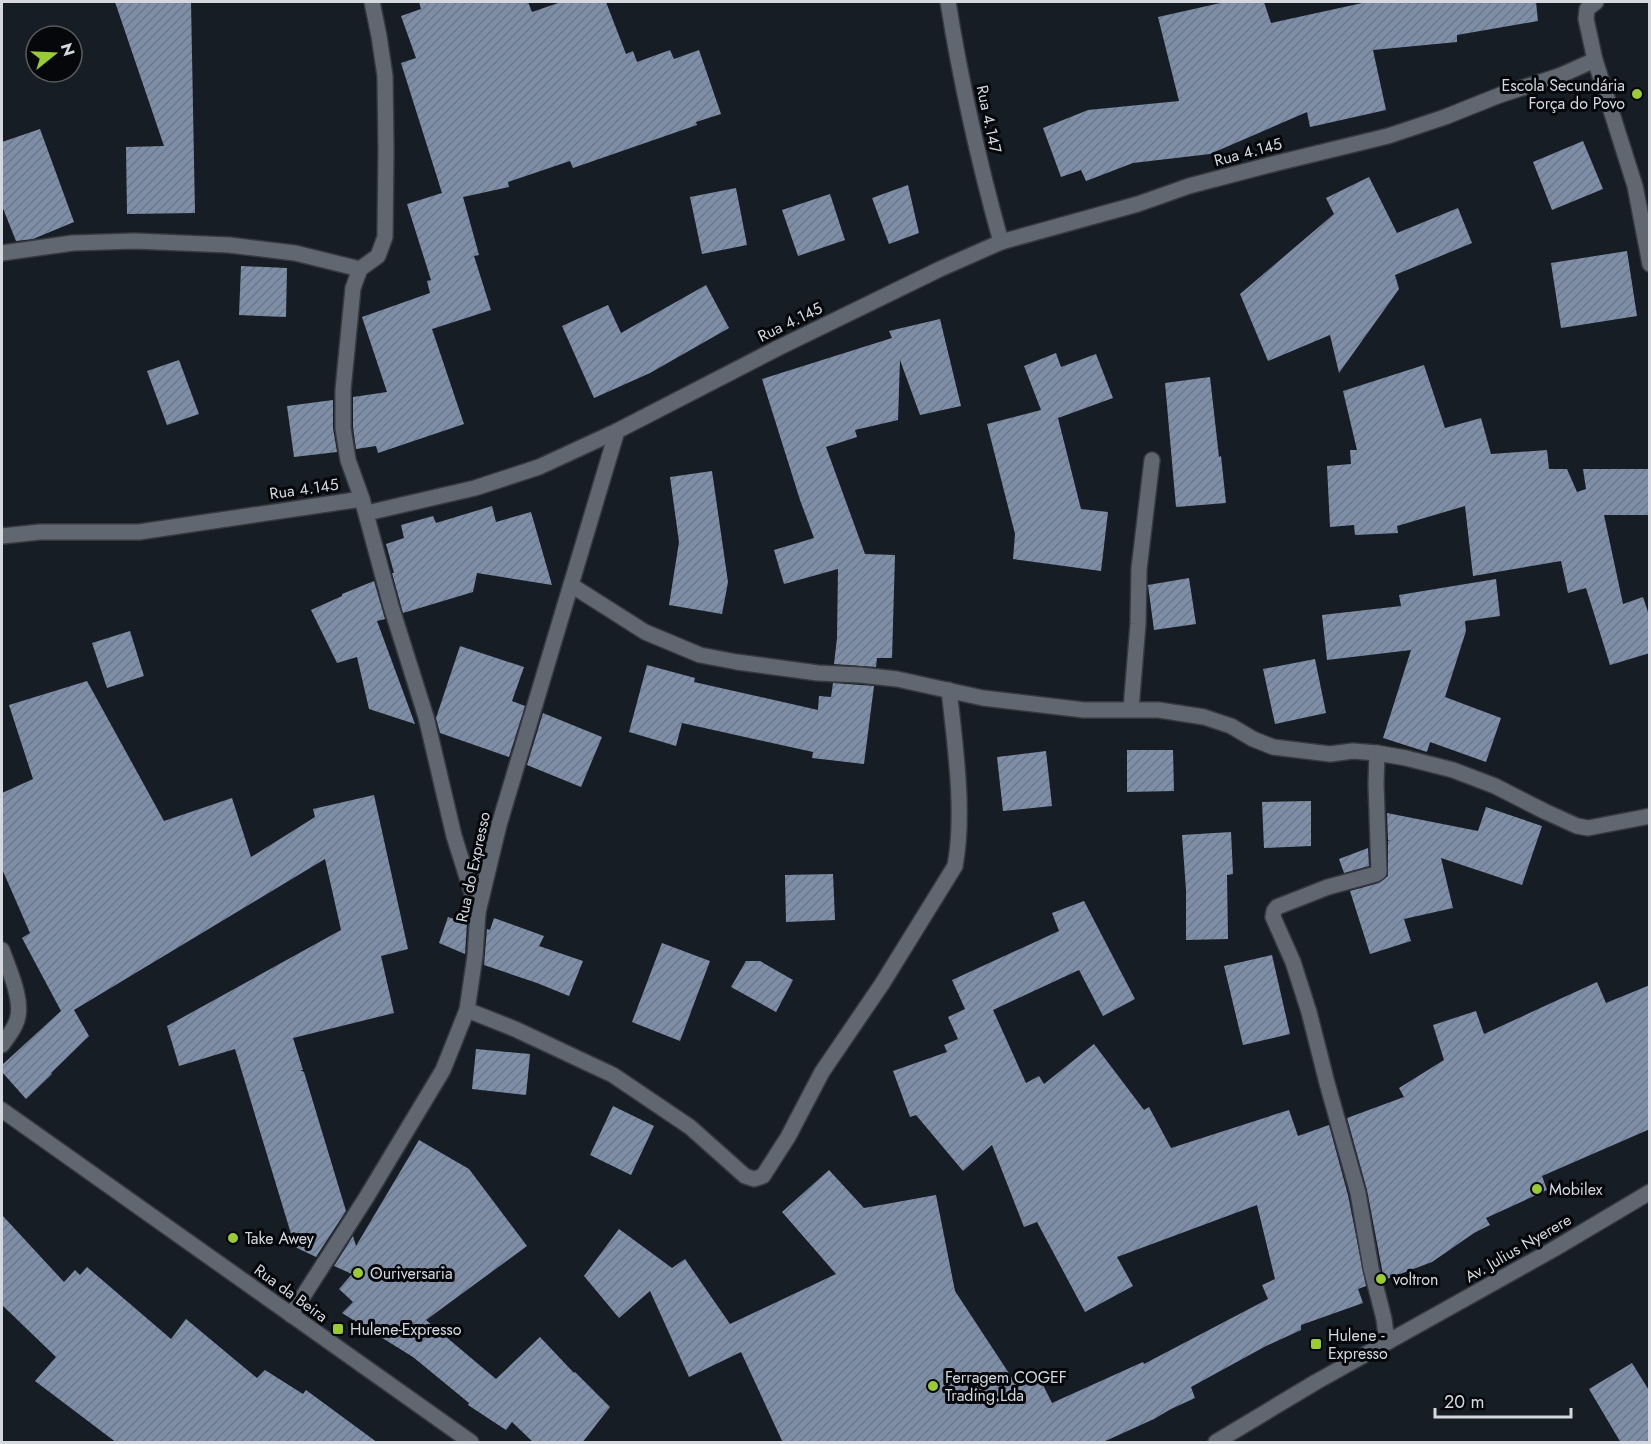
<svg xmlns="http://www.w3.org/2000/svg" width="1651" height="1444" font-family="Jost,sans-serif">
<defs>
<pattern id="building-hatch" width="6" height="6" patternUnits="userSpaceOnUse" patternTransform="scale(1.5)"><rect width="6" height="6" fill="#7f8ea7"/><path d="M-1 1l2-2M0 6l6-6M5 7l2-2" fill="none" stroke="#6c7789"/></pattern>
</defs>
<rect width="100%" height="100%" fill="#171d25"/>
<!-- building -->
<g fill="url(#building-hatch)">
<path d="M115,2H191L195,213L127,214L126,147L164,146Z"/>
<path d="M419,2H528L532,12L561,2H606L626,54L633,51L637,62L670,50L674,59L699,50L721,114L696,122L697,125L573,168L570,161L508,182L509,187L463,197L479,255L474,256L491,310L432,329L464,424L378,453L376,446L356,449L353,427V397L387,392L362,317L430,293L427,281L431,280L407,204L442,193L401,63L416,58L401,16L421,9Z"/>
<path d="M1225,2H1264L1271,23L1367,2H1536L1538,21L1457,35V42L1373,50L1386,110L1310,127L1307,112L1210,154L1133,163L1086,181L1081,170L1061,177L1043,128L1088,110L1179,101L1158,17Z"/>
<path d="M40,129L74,222L33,239L16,241L2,206V142Z"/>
<path d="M1583,141L1603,189L1552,210L1533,162Z"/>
<path d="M1369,177L1397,233L1458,208L1472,243L1395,275L1399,289L1339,373L1330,335L1268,361L1240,294L1334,214L1326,198Z"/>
<path d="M908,185L919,233L889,244L872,198Z"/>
<path d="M736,188L747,245L702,254L690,197Z"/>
<path d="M830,194L845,240L798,256L782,210Z"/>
<path d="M1627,251L1637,316L1561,328L1551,263Z"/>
<path d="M241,266L287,268L286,317L239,315Z"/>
<path d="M706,285L729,328L650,373L594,398L562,326L608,305L621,333Z"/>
<path d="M940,319L961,406L920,415L900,360L898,420L855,430L857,437L826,447L865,554L895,555L892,658H877L876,667L834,664L837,638L838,569L784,584L774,550L814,538L800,500L762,379L892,338L889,331Z"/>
<path d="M1056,353L1061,367L1096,354L1113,398L1058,418L1081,509L1108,512L1101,571L1013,559L1015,534L987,424L1041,410L1024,366Z"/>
<path d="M179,360L199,414L167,425L147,371Z"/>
<path d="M1424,365L1445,428L1481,418L1491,454L1547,450L1549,469H1567L1577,492L1586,489L1583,469H1650V515H1604L1623,604L1643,597L1650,618V653L1610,665L1586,588L1568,593L1561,561L1473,576L1465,506L1397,526L1398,533L1355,535L1354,525L1330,527L1327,466L1351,464L1350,450H1357L1343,391Z"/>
<path d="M1210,377L1219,457L1221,456L1226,503L1176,507L1165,383Z"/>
<path d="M333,400V428L337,452L294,457L287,406Z"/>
<path d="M712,471L728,582L722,614L669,605L679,542L670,477Z"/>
<path d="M492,506L496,522L531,512L552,585L477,573L473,592L403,613L392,573H394L386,544L404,538L401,525L433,516L436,523Z"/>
<path d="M1189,578L1196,624L1154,630L1148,585Z"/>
<path d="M1496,579L1500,616L1465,621L1466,631L1445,697L1501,718L1486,762L1430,742L1427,752L1383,738L1411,650L1327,660L1322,615L1401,606L1399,595Z"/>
<path d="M374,581L385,619L377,621L415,724L369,709L357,657L337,663L311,610L342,596V594Z"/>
<path d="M130,631L144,676L107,688L92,643Z"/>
<path d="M460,646L524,667L512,701L525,706L509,757L440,733L436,718Z"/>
<path d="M1315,659L1326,713L1275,724L1263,669Z"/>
<path d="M647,665L695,678L694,682L818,710L819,696L831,697L833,683L874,686L864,764L812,758L813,752L682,723L676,746L629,732Z"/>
<path d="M87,681L164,821L232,798L251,857L315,817L313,809L374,795L408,949L381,956L394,1013L293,1038L303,1070H300L304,1072L346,1211L316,1257L295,1247L235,1049L179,1066L167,1026L341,930L325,859L74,1010L89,1036L51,1073L52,1074L26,1099L2,1072V1065L61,1011L22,938L30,933L2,869V793L33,779L9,705Z"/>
<path d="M543,713L602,737L581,787L527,765Z"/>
<path d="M1127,750H1173L1174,791L1127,792Z"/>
<path d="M1046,751L1052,806L1003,811L997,757Z"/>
<path d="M1311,801V846L1264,848L1262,802Z"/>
<path d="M1486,807L1542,826L1522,885L1441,858L1453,908L1404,919L1411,941L1370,954L1350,891L1379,883L1388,876V841L1390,840H1388L1387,813L1478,831Z"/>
<path d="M1231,832L1233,874L1227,875L1228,939L1186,940V890L1182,835Z"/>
<path d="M1368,848L1369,866L1344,873L1339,859Z"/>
<path d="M833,874L835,920L786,922L785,875Z"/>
<path d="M1084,901L1135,999L1103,1016L1079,970L993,1010L1026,1083L1039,1076L1044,1084L1094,1044L1144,1110L1149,1107L1171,1148L1289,1110L1298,1136L1329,1125L1348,1195L1366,1286L1358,1289L1363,1303L1301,1325V1330L1266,1346L1191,1387L1195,1398L1171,1409L1154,1419L1101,1443H783L741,1352L689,1377L650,1291L619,1318L584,1276L619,1229L672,1268L685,1259L730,1324L836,1274L782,1212L829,1170L864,1208L936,1195L955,1291L1018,1387L1039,1377L1052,1403L1143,1362L1144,1364L1268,1299L1262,1285L1275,1279L1257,1205L1117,1257L1133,1286L1085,1312L1037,1222L1024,1227L992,1145L963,1171L916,1115L910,1117L893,1071L947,1052L944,1045L958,1039L948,1017L965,1009L952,980L1059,931L1052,913Z"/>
<path d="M448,917L467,923L465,954L439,943Z"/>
<path d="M494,918L544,936L539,946L583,961L569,996L537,983L484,965L487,929L490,930Z"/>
<path d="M662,943L710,961L680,1041L632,1022Z"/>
<path d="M1272,955L1290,1034L1243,1045L1224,966Z"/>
<path d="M746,961H760L793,980L776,1012L731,987Z"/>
<path d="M1597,982L1606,1003L1650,985V1129L1542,1176L1547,1190L1486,1218L1490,1225L1474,1233L1432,1262L1384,1280L1367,1190L1347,1118L1404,1097L1399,1088L1444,1060L1433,1025L1476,1011L1484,1034Z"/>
<path d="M476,1049L530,1054L526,1095L472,1089Z"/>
<path d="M613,1106L654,1126L631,1175L590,1155Z"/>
<path d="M419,1140L469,1169L527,1246L426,1320L496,1379L540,1337L574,1373L575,1372L610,1407L582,1443H534L512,1422L506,1430L468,1405L469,1403L413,1357L342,1313L353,1302L339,1289L352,1274L334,1266L353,1236L356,1246Z"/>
<path d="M2,1215L64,1282L75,1270L80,1275L87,1267L171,1339L186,1319L257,1378L265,1370L303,1394L306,1390L378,1443H117L35,1381L56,1357L2,1305Z"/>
<path d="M1632,1363L1650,1392V1443H1621L1589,1389Z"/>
</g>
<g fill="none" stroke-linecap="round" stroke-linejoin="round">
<defs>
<g id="minor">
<path d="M948,2C961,83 979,163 1001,242"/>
<path d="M1596,2L1587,9L1586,19L1595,60L1635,186L1650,264"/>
<path d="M2,253L73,243L135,241L229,245L295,253L360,269"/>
<path d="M362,499L348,460L343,428V390L353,288L360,269L378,256L385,237L386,149L385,76L379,36L372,2"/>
<path d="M367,513L475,488L539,467L617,431L778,348L940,269L1001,242L1138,204L1189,186L1277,163L1388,136L1445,117L1500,95L1559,76L1595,60"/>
<path d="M2,536L40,532H139L362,499L391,606L426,717L454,836L478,912"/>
<path d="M571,585L645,632L700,655L737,662L818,673L860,675L897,679L983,698L1084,710H1159L1204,717L1231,726L1253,739L1273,747L1330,754L1353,751L1377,753L1406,758L1453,770L1495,786L1544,811L1577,826L1588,828L1650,816"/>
<path d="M1131,709L1138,624L1139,569L1152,460"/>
<path d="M1377,753L1376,784L1379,872L1376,874L1328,887L1277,907L1274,911L1273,917L1293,962L1309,1012L1327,1083L1358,1193L1371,1268L1384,1319L1387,1342"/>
<path d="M2,950C9,970 26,1005 15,1025C12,1032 6,1039 2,1045"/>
<path d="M467,1010L515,1029L613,1075L690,1127L745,1176L754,1179L763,1176L788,1137L822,1072L882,984L955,866C965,813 955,744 949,690"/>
<path d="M291,1315L366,1198L443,1070L467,1010L475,956L478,912L499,825L617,431"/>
</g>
<g id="secondary">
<path d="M2,1110L471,1442"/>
<path d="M1216,1442L1316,1382L1554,1249L1650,1192"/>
</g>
</defs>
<!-- minor casing -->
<use href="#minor" stroke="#363940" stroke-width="18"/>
<!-- secondary casing -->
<use href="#secondary" stroke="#363940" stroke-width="18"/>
<!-- minor -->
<use href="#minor" stroke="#606771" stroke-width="15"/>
<!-- secondary -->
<use href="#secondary" stroke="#606771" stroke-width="15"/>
</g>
<!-- markers -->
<g fill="#9acb34" stroke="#05070a" stroke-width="2">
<circle cx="1637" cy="94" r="6"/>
<circle cx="1537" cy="1189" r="6"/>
<circle cx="233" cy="1238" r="6"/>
<circle cx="358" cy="1273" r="6"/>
<circle cx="1381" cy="1279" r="6"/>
<rect x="332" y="1323" width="12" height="12" rx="3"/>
<rect x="1310" y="1338" width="12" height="12" rx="3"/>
<circle cx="933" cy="1386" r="6"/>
</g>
<g text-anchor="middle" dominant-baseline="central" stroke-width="6" stroke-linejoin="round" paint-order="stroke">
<!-- poi labels -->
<g font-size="16" fill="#d5d9df" stroke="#05070a" text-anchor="start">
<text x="1625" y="85" text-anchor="end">Escola Secundária<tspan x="1625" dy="18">Força do Povo</tspan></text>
<text x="1549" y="1189">Mobilex</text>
<text x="245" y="1238">Take Awey</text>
<text x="370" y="1273">Ouriversaria</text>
<text x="1393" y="1279">voltron</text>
<text x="350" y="1329">Hulene-Expresso</text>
<text x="1328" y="1335">Hulene -<tspan x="1328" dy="18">Expresso</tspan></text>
<text x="945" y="1377">Ferragem COGEF<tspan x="945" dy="18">Trading.Lda</tspan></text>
</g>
<!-- street labels -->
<g font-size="16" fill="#d5d9df" stroke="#05070a">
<text transform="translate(989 119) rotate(78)">Rua 4.147</text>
<text transform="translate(1248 152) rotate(-15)">Rua 4.145</text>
<text transform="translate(790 322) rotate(-26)">Rua 4.145</text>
<text transform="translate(304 489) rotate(-8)">Rua 4.145</text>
<text transform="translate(473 867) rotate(-78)">Rua do Expresso</text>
<text transform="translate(1518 1248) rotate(-30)">Av. Julius Nyerere</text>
<text transform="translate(291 1293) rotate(36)">Rua da Beira</text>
</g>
</g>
<!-- border -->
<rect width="1651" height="1444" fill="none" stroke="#d5d9df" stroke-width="6"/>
<!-- north arrow -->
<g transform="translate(54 54) rotate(72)"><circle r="28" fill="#05070a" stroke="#585b5f" stroke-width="1.5"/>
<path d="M0-4.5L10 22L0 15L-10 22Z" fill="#9acb34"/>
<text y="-9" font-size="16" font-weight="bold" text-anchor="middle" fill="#d5d9df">N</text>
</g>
<!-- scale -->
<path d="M1435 1408v9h136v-9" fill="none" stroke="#d5d9df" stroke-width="3"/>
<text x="1444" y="1408" font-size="18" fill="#d5d9df" stroke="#05070a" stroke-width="4.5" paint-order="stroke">20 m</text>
</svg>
